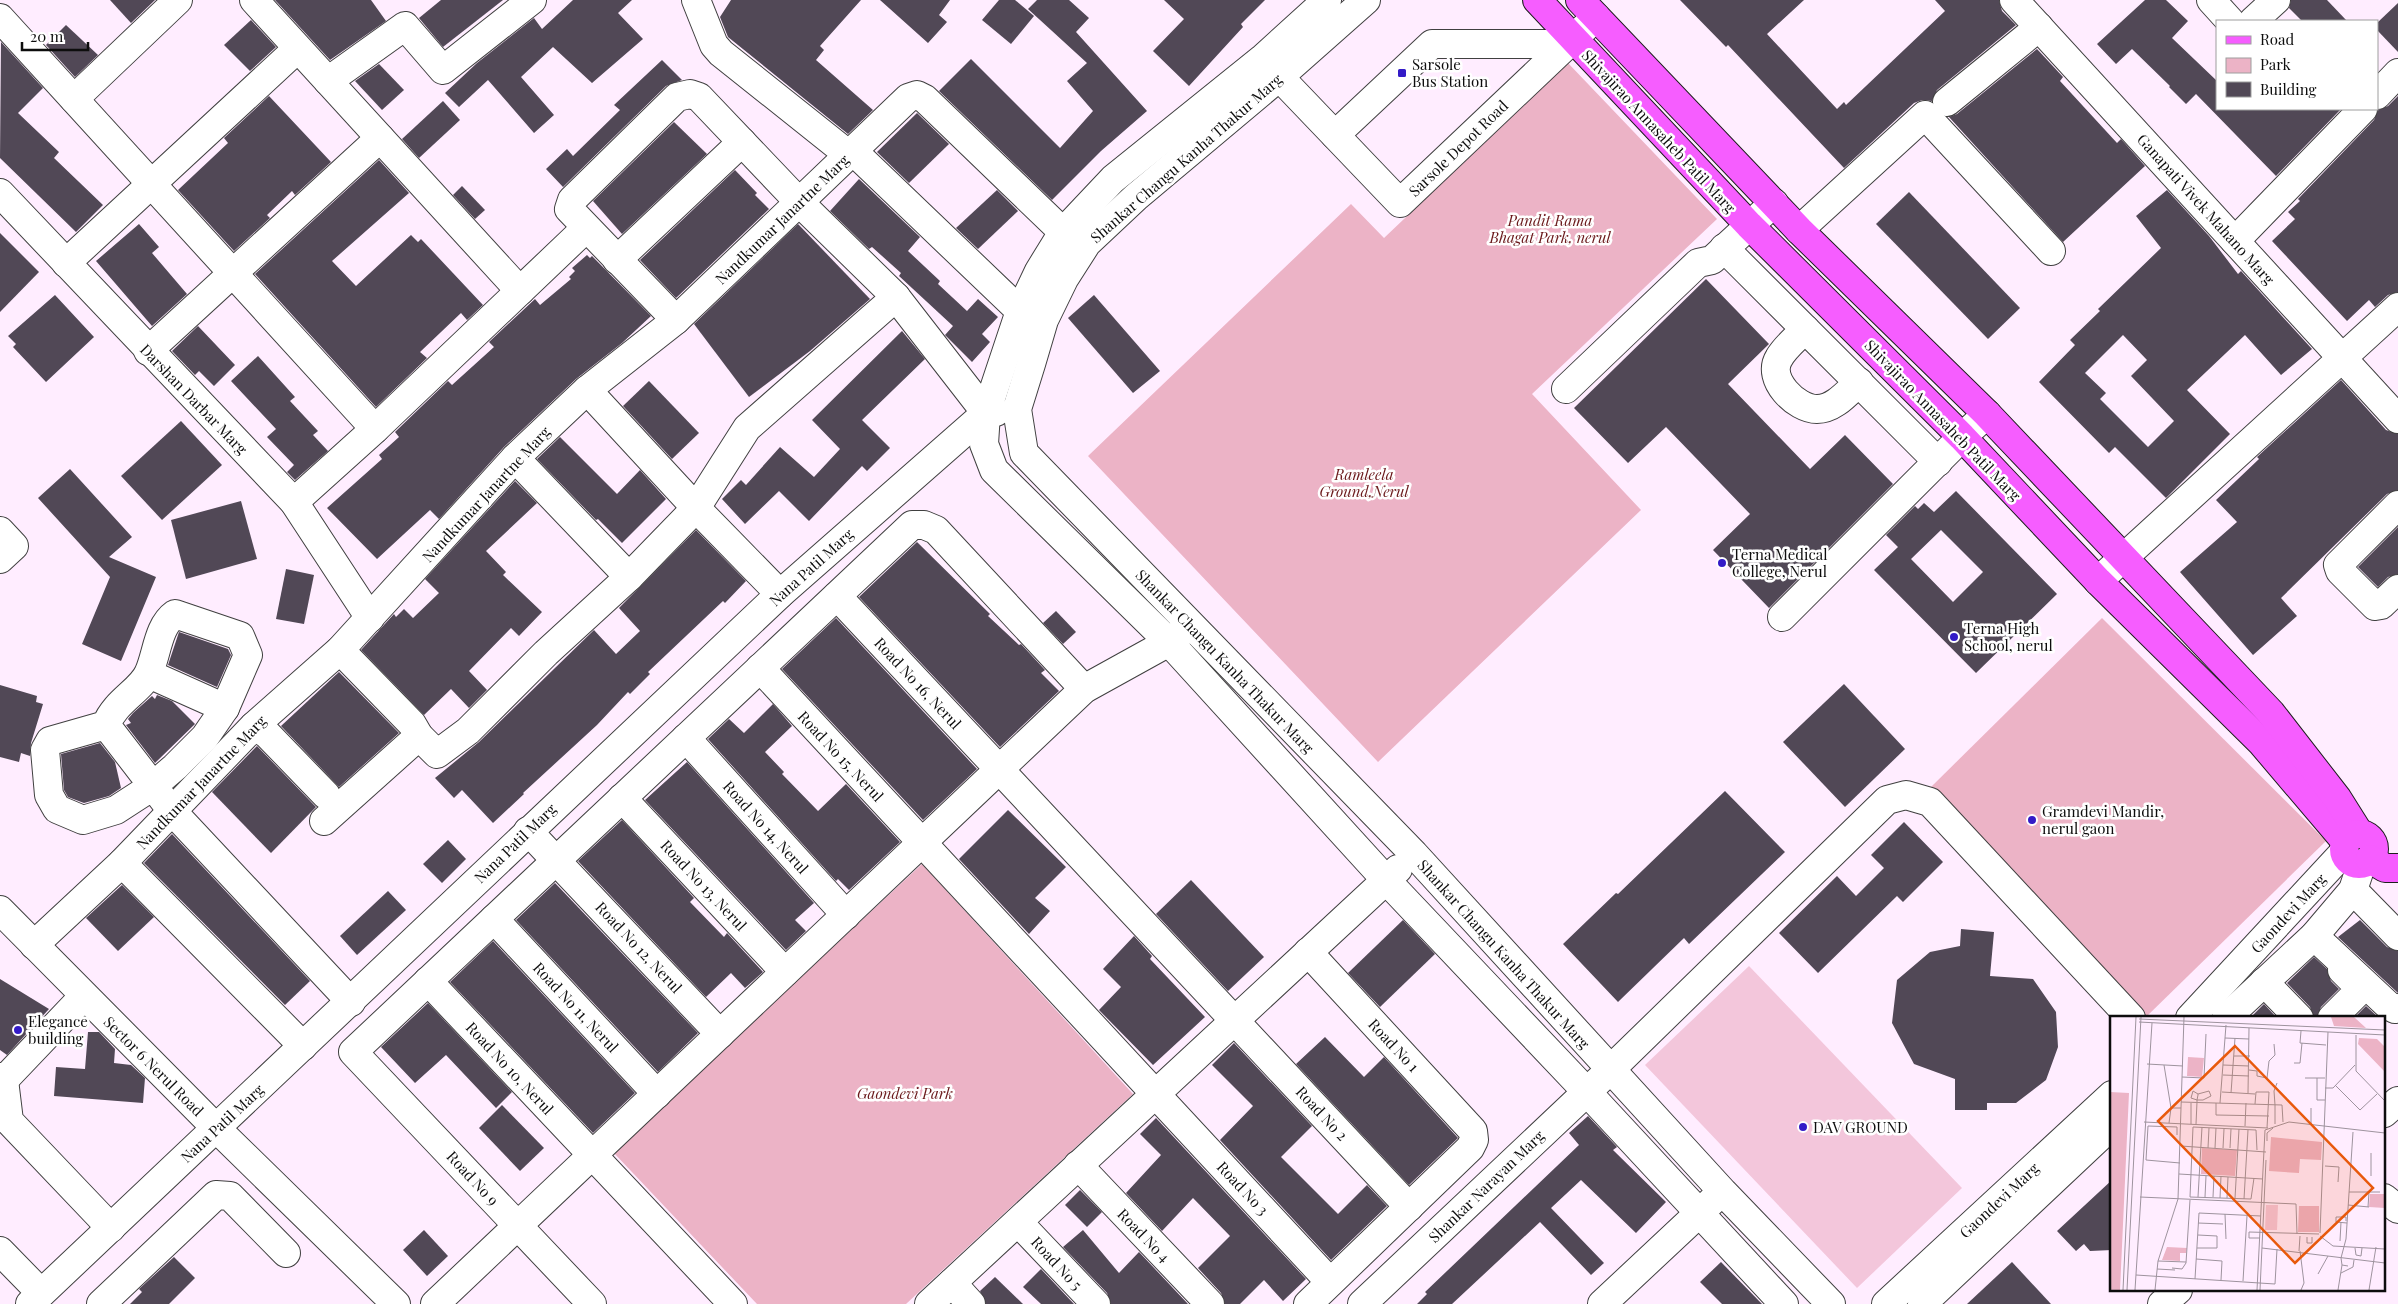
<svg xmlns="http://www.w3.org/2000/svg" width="2398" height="1304" font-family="'Playfair Display',serif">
<rect width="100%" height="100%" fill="#ffedff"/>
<!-- green -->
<g fill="#ecb3c6">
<path d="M1568,63L1717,219L1532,394L1641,510L1378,762L1088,456L1351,204L1384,238Z"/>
<path d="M2102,618L2326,841L2145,1018L1931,787Z"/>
<path d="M922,864L1133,1094L906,1304H757L613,1152Z"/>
</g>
<!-- pitch -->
<path fill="#f3c6db" d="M1749,966L1962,1188L1857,1288L1645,1065Z"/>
<!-- building -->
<g fill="#514856" fill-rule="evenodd">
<path d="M110,0H155L131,23Z"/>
<path d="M275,0H371L386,21L330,60Z"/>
<path d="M441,0H503L443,47L419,18Z"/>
<path d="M573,0H632L618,13L643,39L592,83L553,47L521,77L554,115L534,133L488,80L459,107L445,93L477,63L534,18L542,29Z"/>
<path d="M731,0H861L820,46L824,50L816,60L873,110L848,134L728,37L720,17Z"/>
<path d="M880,0H950L939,15L947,22L928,43Z"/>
<path d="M999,0H1015L1034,16L1011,44L982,20Z"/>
<path d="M1037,0H1069L1089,18L1076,32L1147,111L1101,151L1052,200L939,91L971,59L1060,148L1093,111L1067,81L1087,63L1028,9Z"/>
<path d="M1164,0H1265L1241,24L1243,27L1189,86L1153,51L1184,19Z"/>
<path d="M1680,0H1804L1767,34L1837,109L1844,102L1846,105L1945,11L1935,0H1999L2002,11L2016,25L1937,90L1932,101L1922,100L1914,103L1844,168L1728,45L1726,47Z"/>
<path d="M2145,0H2166L2188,21L2172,38L2217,81V109H2341L2276,176L2196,94L2186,104L2169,87L2170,86L2132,49L2116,64L2097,44Z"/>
<path d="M2291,0H2327L2347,21H2302L2289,8Z"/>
<path d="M2398,3V52L2377,30V23Z"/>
<path d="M251,20L276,47L250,71L224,45Z"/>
<path d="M66,25L98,55L75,77L46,45Z"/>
<path d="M1,42L43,88L18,113L59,152L54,158L103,205L76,232L0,158Z"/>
<path d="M2037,49L2063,77L2060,81L2117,143L2121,139L2145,166L2063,242L1949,117L1957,114Z"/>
<path d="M662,60L682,80L666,86L563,187L546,169L567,149L573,156L620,110L614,105Z"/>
<path d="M379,64L404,90L382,110L355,81Z"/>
<path d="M269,96L331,162L295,195L292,191L267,215L270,218L234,251L178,190L228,143L224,138Z"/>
<path d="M2398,96V292L2388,295L2375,307L2369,300L2347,321L2272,241L2295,219L2288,212L2300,201L2298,199L2374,120L2378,110L2388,106Z"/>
<path d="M443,101L460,120L419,158L402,139Z"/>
<path d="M917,113L949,144L909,183L877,152Z"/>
<path d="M674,122L707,154L622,234L593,201Z"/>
<path d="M379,160L409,193L332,261L356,286L411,235L418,242L421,239L483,305L467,320L461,313L420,352L427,358L376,407L255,274Z"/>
<path d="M735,170L757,193L755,195L769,209L676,298L640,260Z"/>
<path d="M859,179L920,237L908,251L940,281L938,284L967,311L978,299L998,317L982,334L990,342L972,362L945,335L953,326L899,276L901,273L872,247L869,249L830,211Z"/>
<path d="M462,186L485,210L475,219L453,195Z"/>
<path d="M997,190L1018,211L978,249L956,228Z"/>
<path d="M2167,190L2209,236L2238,274L2241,271L2312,349L2281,375L2245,335L2187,390L2230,434L2166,498L2115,447L2109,453L2039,382L2075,345L2070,340L2100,311L2098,309L2161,248L2136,216ZM2123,335L2147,360L2131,376L2174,421L2148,447L2100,399L2106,393L2085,373Z"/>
<path d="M1909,192L2020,308L1988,339L1876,224Z"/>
<path d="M139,224L159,247L152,253L187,294L152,326L96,261Z"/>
<path d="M798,224L870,299L810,351L749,397L694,324Z"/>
<path d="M0,233L39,272L0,312Z"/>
<path d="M587,255L590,258L592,256L651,316L622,343L576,379L504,447L439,519L430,510L377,559L327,508L382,459L379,455L399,437L395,432L448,381L452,385L494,347L489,342L535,299L540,305L571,279L569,277L575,271L572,268Z"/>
<path d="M1706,279L1769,344L1728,384L1810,469L1845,435L1893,484L1769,608L1713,550L1750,514L1666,427L1628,463L1574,408Z"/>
<path d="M55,295L94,337L46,382L13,347L16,344L8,336Z"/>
<path d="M1094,295L1160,371L1133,393L1068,318Z"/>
<path d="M198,326L235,365L214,386L199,371L195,375L172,351Z"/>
<path d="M902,331L925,359L862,420L890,448L867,471L862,466L809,521L779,491L745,524L722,499L741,480L746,485L780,447L814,477L840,449L812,420Z"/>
<path d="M258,356L295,397L290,401L318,431L313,435L328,451L295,480L287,472L294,465L267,437L276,429L231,381Z"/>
<path d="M2341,380L2386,430L2398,434V490L2387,494L2281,598L2297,616L2253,655L2180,572L2237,522L2216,500L2259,459L2257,457Z"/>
<path d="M649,381L699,433L672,459L623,406Z"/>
<path d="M181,421L222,465L162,520L121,476Z"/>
<path d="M560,437L617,494L640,470L666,499L622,543L598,519L596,520L537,459Z"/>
<path d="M70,469L132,537L109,557L156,577L121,661L82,644L110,577L38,498Z"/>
<path d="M515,481L537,503L486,551L506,572L503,575L542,612L519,636L511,628L469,671L487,690L469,708L451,689L424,715L361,650L394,614L396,617L404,609L413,618L439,593L425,579Z"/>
<path d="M1956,491L2057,594L1976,673L1874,570L1898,547L1886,535L1915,506L1918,509L1924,503L1934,512ZM1941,530L1983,572L1953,602L1911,559Z"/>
<path d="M241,501L257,559L186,579L171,520Z"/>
<path d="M2398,527V574L2388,577L2378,587L2358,567Z"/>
<path d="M696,530L746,581L725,603L723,601L648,672L650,674L630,694L628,692L597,725L523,793L524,794L493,823L462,790L454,798L435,778L479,742L594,630L616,654L640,631L619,608Z"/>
<path d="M917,542L990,614L988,616L1019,645L1021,644L1045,670L1041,673L1059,691L1000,747L859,597Z"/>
<path d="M286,569L314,575L304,624L276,619Z"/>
<path d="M1056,611L1076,632L1063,644L1043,623Z"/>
<path d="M836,618L977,769L923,820L782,669Z"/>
<path d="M179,632L228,649L231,655L217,687L168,665Z"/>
<path d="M339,672L399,733L339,787L281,726Z"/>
<path d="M1844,684L1905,749L1845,807L1783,742Z"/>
<path d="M0,685L37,696L36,702L43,704L31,743L30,756L21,753L19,762L0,757Z"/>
<path d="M157,695L172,701L195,724L155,763L126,725L131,723L128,719L133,713L152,696L155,699Z"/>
<path d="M773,704L792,726L765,752L784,772L782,774L818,811L846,784L900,842L849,890L838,879L836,881L708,739L729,719L744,733Z"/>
<path d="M100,743L115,762L121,788L109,796L84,803L68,797L64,790L61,754Z"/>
<path d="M257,746L316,807L271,853L212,792Z"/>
<path d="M687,762L814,903L795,920L806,931L786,950L645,800Z"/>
<path d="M1725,791L1785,852L1689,944L1684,938L1618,1002L1563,944L1616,893L1618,894Z"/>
<path d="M1008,810L1066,867L1035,898L1050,911L1029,934L959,859Z"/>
<path d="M622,820L694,898L690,902L724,937L727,933L763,972L745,988L731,973L706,997L578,861Z"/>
<path d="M1904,822L1943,862L1903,902L1897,896L1818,973L1779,933L1837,876L1856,896L1884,868L1871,855Z"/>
<path d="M172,834L310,981L285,1005L144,863Z"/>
<path d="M448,840L466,859L442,883L423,864Z"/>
<path d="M1191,880L1264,957L1228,991L1156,914Z"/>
<path d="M555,883L698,1033L658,1072L516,920Z"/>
<path d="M122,885L154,917L118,951L86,918Z"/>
<path d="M388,891L406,910L357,955L340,936Z"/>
<path d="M1403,920L1435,954L1380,1007L1348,973Z"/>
<path d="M2360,920L2387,947L2398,951V993L2338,937Z"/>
<path d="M1961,929L1994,932L1990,976L2033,979L2056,1012L2058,1047L2046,1080L2016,1103H1987V1110H1955V1079L1914,1064L1892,1023L1897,980L1930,952L1960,946Z"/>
<path d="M1134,936L1152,956L1150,959L1205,1017L1153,1065L1099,1010L1121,987L1103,969Z"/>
<path d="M493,941L635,1093L593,1133L450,982Z"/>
<path d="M2314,957L2327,969L2331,981L2339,989L2321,1007L2317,1018H2314L2310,1007L2287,983Z"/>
<path d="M0,979L49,1009L7,1055L0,1050Z"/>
<path d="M428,1003L512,1092L496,1108L446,1055L415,1083L381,1047Z"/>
<path d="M2264,1004L2277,1018H2250Z"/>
<path d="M2366,1006L2378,1017L2379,1018H2354Z"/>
<path d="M88,1032H99L115,1049L114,1063L131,1065L145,1078L143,1103L54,1096L56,1067L85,1069Z"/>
<path d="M1325,1037L1364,1077L1384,1057L1458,1138L1409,1185L1296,1064Z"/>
<path d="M1234,1043L1312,1126L1281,1157L1338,1214L1367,1185L1387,1206L1331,1260L1220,1140L1253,1106L1212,1065Z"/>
<path d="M502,1105L544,1148L520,1171L479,1128Z"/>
<path d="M1588,1116L1617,1147L1613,1150L1666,1202L1636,1233L1581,1180L1551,1208L1604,1263L1591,1275L1540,1222L1452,1304H1417L1427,1294L1425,1292L1579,1145L1569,1133Z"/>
<path d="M1156,1118L1306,1279L1283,1301L1264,1280L1240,1304H1225L1221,1293L1198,1268L1230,1236L1193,1198L1162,1231L1126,1193L1161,1155L1140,1134Z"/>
<path d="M2112,1180V1250L2090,1251L2084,1244L2076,1251L2057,1231Z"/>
<path d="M1080,1190L1102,1212L1087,1227L1065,1205Z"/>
<path d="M424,1230L448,1256L427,1276L403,1250Z"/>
<path d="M1083,1230L1119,1273L1139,1252L1188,1304H1111L1107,1293L1063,1247Z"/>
<path d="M174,1257L195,1278L169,1304H130L142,1292L139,1289Z"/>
<path d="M1721,1262L1762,1304H1722L1700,1282Z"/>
<path d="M2012,1262L2051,1304H1967Z"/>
<path d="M1041,1269L1074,1304H1041L1023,1287Z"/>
<path d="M995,1277L1023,1304H986L980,1291Z"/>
</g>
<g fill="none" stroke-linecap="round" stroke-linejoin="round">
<defs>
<g id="minor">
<path d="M254,0L520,291"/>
<path d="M696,0L714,45L721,53L849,155"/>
<path d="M1327,0L1262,59L1113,179L1063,232L1039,271L1020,311L986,413L984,444L994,470L1169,642L1386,880L1586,1091L1784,1304"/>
<path d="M1366,0L1279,77L1136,197L1087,243L1064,279L1044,320L1031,364L1017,409L1024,453L1414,854L1723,1192L1831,1304"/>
<path d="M2014,0L2398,419"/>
<path d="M2211,0L2230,21"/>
<path d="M0,18L375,429"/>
<path d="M2253,21L2276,0"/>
<path d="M1267,64L1400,203L1596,17"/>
<path d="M328,81L405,26L443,70L532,0"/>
<path d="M2377,95L2398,73"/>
<path d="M74,99L178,0"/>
<path d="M1947,102L2039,27"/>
<path d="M1335,135L1432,44H1567"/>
<path d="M853,151L1020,311"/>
<path d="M0,193L294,502L370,618"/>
<path d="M1799,230L1925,115L2051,251"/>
<path d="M2235,241L2363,109"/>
<path d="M1724,248L1938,462"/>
<path d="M617,260L742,142"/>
<path d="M66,263L297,49"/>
<path d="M676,320L569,209L572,200L677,97L690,94L699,97L799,202L896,297L986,413"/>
<path d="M1805,329C1797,338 1785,347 1779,358C1766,379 1796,409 1817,409C1834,409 1847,393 1859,382"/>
<path d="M148,351L380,138"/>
<path d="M1566,389L1698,263L1712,260L1774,203"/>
<path d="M587,390L696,508L780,594"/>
<path d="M515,458L629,577"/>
<path d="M294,502L375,429L586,228"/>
<path d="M2398,505L2338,565L2340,571L2375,606L2381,605L2398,589"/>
<path d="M0,531L14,546L0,559"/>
<path d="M2098,581L2398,307"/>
<path d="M837,596L1409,1207"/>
<path d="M1782,617L1962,437L1987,414"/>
<path d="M340,650L412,724L419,736L437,754L468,731L546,653L629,577L696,508L747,428L896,297"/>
<path d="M760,668L1330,1282"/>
<path d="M149,674L225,708"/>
<path d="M106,725L50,741L45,750L49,795L57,809L83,820L116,810L153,786L175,767L205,737L225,708L248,655L240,636L175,614C158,626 157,654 149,672C142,690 115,701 106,725L153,786L172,811L351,1002"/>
<path d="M254,726L267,734L326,795"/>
<path d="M686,738L846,915"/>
<path d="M622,798L785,972"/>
<path d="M324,821L419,736"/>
<path d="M528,831L720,1034"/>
<path d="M122,863L303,1046"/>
<path d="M2353,890L2398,936"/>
<path d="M0,910L217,1129L396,1304"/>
<path d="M494,919L657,1094"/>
<path d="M2314,936L2389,1006L2395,1009L2398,1008"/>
<path d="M34,945L122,863L254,726L340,650L515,458L587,390L676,320L908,98L917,95L925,99L1063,232"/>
<path d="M428,981L733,1304"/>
<path d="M2264,982L2299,1018"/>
<path d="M2190,1018L2344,852"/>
<path d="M2226,1018L2314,936L2353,890L2362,863"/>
<path d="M2332,1018L2359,991L2360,988L2342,970"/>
<path d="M0,1077L4,1080L84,996"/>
<path d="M4,1080L9,1121L111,1228"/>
<path d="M2384,1113L2398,1101"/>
<path d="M1078,1165L1210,1304"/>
<path d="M2384,1198L2398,1209"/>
<path d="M1018,1222L1096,1304"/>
<path d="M0,1251L41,1293"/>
<path d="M952,1283L971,1304"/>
<path d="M30,1304L780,594L986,413L996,412"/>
<path d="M101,1304L216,1195L230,1196L286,1253"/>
<path d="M435,1304L1084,689L1169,642L1183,631"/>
<path d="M592,1304L353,1052L912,525H924L936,530L1084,689"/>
<path d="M929,1304L1398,869"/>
<path d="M1308,1304L1470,1148L1474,1140L1473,1131L1308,952"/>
<path d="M1362,1304L1610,1070L1887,800L1906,795L1930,802L2131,1018"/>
<path d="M1602,1304L1712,1201"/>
<path d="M1886,1304L2112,1095"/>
<path d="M1922,1304L2112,1125"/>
<path d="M2162,1304L2178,1290"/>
</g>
<g id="major">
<path d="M1537,0L1749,225L1962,437L2098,581L2261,742L2346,842"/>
<path d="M1580,0L1799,230L1987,414L2271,713L2337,798L2359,833"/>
<circle cx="2359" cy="849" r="15"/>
<path d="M2370,859L2385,868H2398"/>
</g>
</defs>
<!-- minor casing -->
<use href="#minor" stroke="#404040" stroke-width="30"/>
<!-- major casing -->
<use href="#major" stroke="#1e1e1e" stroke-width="30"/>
<!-- minor -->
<use href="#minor" stroke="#fff" stroke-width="28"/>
<!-- major -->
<use href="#major" stroke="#f65dff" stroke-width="28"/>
</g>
<!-- markers -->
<g fill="#331bc7" stroke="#fff" stroke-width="2">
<rect x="1397" y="68" width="10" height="10" rx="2.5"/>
<circle cx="1722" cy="563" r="5"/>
<circle cx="1954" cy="637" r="5"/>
<circle cx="2032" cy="820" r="5"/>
<circle cx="18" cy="1030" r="5"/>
<circle cx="1803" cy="1127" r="5"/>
</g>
<g text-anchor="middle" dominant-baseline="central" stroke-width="5" stroke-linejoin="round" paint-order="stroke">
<!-- poi labels -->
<g font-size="15" fill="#0d0d0d" stroke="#fff" text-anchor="start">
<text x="1412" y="64">Sarsole<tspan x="1412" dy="17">Bus Station</tspan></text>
<text x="1732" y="554">Terna Medical<tspan x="1732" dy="17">College, Nerul</tspan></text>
<text x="1964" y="628">Terna High<tspan x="1964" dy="17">School, nerul</tspan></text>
<text x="2042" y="811">Gramdevi Mandir,<tspan x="2042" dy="17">nerul gaon</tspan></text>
<text x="28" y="1021">Elegance<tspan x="28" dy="17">building</tspan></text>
<text x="1813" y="1127">DAV GROUND</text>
</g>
<!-- street labels -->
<g font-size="15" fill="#0d0d0d" stroke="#fff">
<text transform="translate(1659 131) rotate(47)">Shivajirao Annasaheb Patil Marg</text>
<text transform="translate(1458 148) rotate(-44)">Sarsole Depot Road</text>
<text transform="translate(1186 158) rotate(-41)">Shankar Changu Kanha Thakur Marg</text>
<text transform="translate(2206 209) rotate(48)">Ganapati Vivek Mahano Marg</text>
<text transform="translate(782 219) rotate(-44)">Nandkumar Janartne Marg</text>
<text transform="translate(194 399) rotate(46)">Darshan Darbar Marg</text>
<text transform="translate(1943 420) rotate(46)">Shivajirao Annasaheb Patil Marg</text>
<text transform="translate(486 494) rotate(-47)">Nandkumar Janartne Marg</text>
<text transform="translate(811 567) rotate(-42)">Nana Patil Marg</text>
<text transform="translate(1225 661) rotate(46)">Shankar Changu Kanha Thakur Marg</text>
<text transform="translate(918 683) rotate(47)">Road No 16, Nerul</text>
<text transform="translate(841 756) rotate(47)">Road No 15, Nerul</text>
<text transform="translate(201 782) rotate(-46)">Nandkumar Janartne Marg</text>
<text transform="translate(766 827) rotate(48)">Road No 14, Nerul</text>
<text transform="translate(515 843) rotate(-44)">Nana Patil Marg</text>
<text transform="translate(704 885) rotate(47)">Road No 13, Nerul</text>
<text transform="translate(2288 913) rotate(-47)">Gaondevi Marg</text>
<text transform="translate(639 947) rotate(47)">Road No 12, Nerul</text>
<text transform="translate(1504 954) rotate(48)">Shankar Changu Kanha Thakur Marg</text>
<text transform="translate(576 1007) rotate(47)">Road No 11, Nerul</text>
<text transform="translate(1394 1045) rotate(47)">Road No 1</text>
<text transform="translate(154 1066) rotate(45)">Sector 6 Nerul Road</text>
<text transform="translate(510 1068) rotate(47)">Road No 10, Nerul</text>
<text transform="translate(1322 1113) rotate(47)">Road No 2</text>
<text transform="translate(222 1123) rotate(-43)">Nana Patil Marg</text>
<text transform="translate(473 1178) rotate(47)">Road No 9</text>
<text transform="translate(1486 1186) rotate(-44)">Shankar Narayan Marg</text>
<text transform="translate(1243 1188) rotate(47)">Road No 3</text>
<text transform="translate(1999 1200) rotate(-43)">Gaondevi Marg</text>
<text transform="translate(1144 1235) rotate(46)">Road No 4</text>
<text transform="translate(1057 1263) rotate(47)">Road No 5</text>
</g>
<!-- park labels -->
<g font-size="15" font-style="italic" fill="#6a181a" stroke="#fff">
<text x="1550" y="220">Pandit Rama<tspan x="1550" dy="17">Bhagat Park, nerul</tspan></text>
<text x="1364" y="474">Ramleela<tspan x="1364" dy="17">Ground,Nerul</tspan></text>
<text x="905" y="1093">Gaondevi Park</text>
</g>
</g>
<!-- overview -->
<g transform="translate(2110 1016)">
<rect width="275" height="275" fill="#ffedff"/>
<path d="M221,1H244L256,12L224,10ZM249,22L267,23L275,31V56L248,28ZM78,41L94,42L92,61L77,60ZM0,76L19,77L10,274H0ZM161,121L212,126L211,144L190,143L189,157L159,155ZM92,132L127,134L125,160L91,158ZM260,178H275V192L259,191ZM189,190H209V216H188ZM57,231L77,232L76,237H70V245L52,244Z" fill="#ecb3c6"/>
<path d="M156,189H168L167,214H155Z" fill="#f3c6db"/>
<path fill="none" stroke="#9e939e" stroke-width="1" d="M29,3L275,14M29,6L275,19M191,15L190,27L216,29M246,19V55L275,85M115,22L139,23M124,40H140M184,47H190L192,27M37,48L73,50M54,49L61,92H71M113,49L139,50M139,54L147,55V60L157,62L159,45L165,39L164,28M113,59L139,60M72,61L94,62L96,18M195,62H215M207,62V84H215M225,69L250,94L267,78M215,72H223L245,49M112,76L145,78M121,77L125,22M138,77L139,12M71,86L172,89L173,106M106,87V99L159,100M110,87L116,9M145,88L146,76H159L157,112M165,89L164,75L167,67M165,89V108M34,106L158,112M59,107L61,92M81,108V87M86,108L87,86V84L88,79V78L99,75L101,80L93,84H87L81,82L83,75L88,78M201,109V92M135,110L136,87M67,119V111L38,110L36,144L70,147M157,125V117L163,112M71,130L156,136M98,132L99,112M105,132L106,112M113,132L114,113M120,132L121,113M261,137V160M215,150L229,151L228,166M69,158L153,163M144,162L141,183L80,181L83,111L146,114L147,134M239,176H270M30,181L186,188L187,218M88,181L92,111M95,181L96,160M103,181L104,160M110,182L111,160M117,182L118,161M125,182L129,113M134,183L138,114M238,189L259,191M258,191L259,176M115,198L116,223M236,205V201H226V206L237,207M88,207L113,208M210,217L218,16M210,220L223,230L275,233M197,221V227H202V221M150,222H139V216L209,218M230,225L231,206M87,232H107V220L88,219M152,232L275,247M245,232L246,239L251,240L252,232M189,235L190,220M190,235L194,267L191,274M86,243L112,245L111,264M48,245L76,246M238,250L232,249L231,242L236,223L243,116M62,252L72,253L76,247L80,184M47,253L65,254M231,257L243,251L244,244M208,258L218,240M26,259L165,268L167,233M85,263L89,197L151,200M133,265L137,200M13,274L26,1M17,274L31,1M25,274L42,7M45,274L48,245L68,183L74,1M147,274L155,114L179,106L275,117M150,274L156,144M228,274L232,249M259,274L266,231"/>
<path fill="#e8590c" fill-opacity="0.15" stroke="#e8590c" stroke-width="2.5" d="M125,30L263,172L185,247L48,105Z"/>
<rect width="275" height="275" fill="none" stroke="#0d0d0d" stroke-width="2.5"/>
</g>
<!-- legend -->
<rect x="2216" y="20" width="162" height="90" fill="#ffffff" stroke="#9e9e9e"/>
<rect x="2226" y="36" width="25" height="8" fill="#f65dff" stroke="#9e9e9e"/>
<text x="2260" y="45" font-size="15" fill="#0d0d0d">Road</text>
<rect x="2226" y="58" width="25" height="15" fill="#ecb3c6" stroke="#9e9e9e"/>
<text x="2260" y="70" font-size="15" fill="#0d0d0d">Park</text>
<rect x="2226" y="82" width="25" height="15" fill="#514856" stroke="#9e9e9e"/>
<text x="2260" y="95" font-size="15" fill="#0d0d0d">Building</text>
<!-- scale -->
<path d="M22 42v8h66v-8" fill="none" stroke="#0d0d0d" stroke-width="2.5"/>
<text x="30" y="42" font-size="15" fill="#0d0d0d" stroke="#ffffff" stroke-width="4" paint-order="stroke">20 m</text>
</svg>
